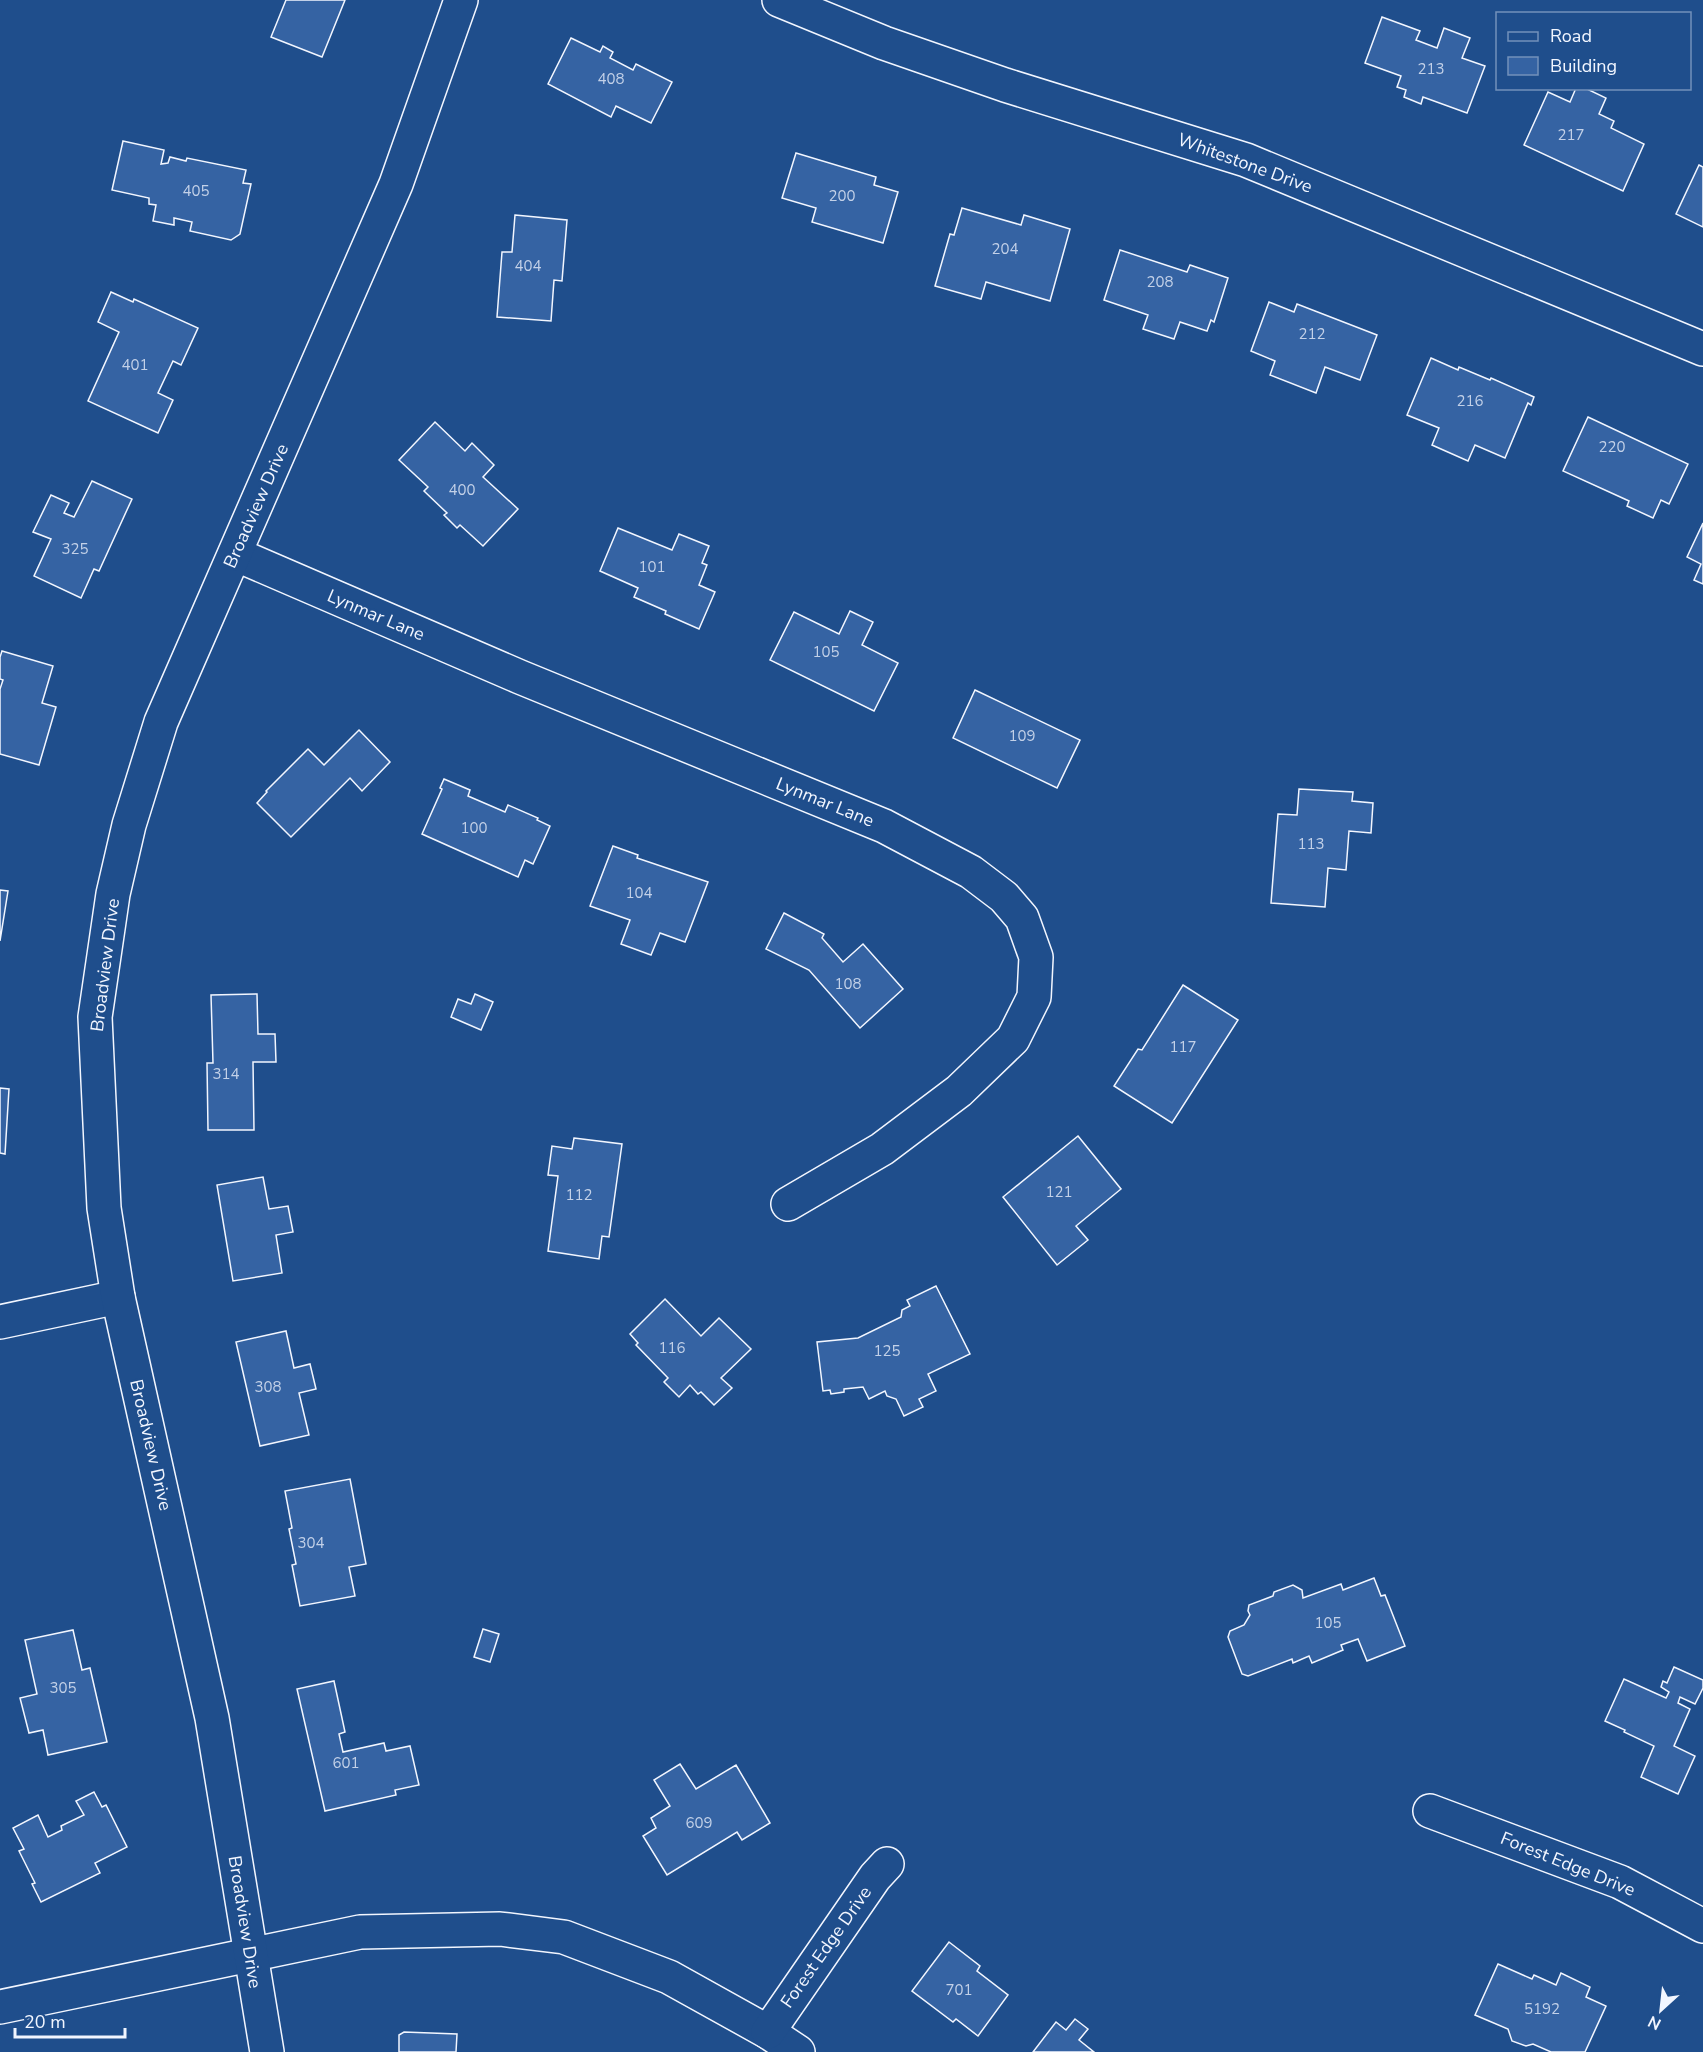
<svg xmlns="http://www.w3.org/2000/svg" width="1703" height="2052" font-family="'Nunito Sans',sans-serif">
<rect width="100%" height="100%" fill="#1f4e8c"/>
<!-- building -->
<g fill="#3563a3" stroke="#f2f6ff" stroke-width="1.5">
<path d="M286,0H345L322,57L271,37Z"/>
<path d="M1382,17L1420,31L1416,40L1437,48L1444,28L1470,38L1462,58L1485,66L1467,113L1423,97L1421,104L1404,97L1406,90L1397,87L1401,76L1365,63Z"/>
<path d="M571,38L600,52L603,46L613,52L610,58L633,70L636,64L672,82L651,123L616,106L611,117L548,84Z"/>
<path d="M1576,88H1585L1606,98L1599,114L1614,121L1611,128L1644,144L1623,191L1524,145L1548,92L1570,102Z"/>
<path d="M123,141L164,150L161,164L168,163L170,157L186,161L187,158L246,170L243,183L251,184L240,234L231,240L190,231L192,222L174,218V225L153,221L156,205L149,204V198L112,190Z"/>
<path d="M796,153L876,177L874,185L898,192L883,243L812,222L816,208L782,198Z"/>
<path d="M1699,165L1703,167V227L1676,214Z"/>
<path d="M962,208L1021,225L1024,215L1070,229L1050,301L986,282L981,299L935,286L950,234L954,235Z"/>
<path d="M515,215L567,220L562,281L554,280L551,321L497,317L502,252H512Z"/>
<path d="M1120,250L1187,272L1190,265L1228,278L1214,322L1211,320L1207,331L1180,322L1174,339L1143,329L1148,315L1104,300Z"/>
<path d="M111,292L133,302L134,299L198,328L181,365L173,361L158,393L173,400L158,433L88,401L119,332L98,322Z"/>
<path d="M1269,302L1294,312L1297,304L1377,335L1360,380L1325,367L1316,393L1270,375L1275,361L1251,351Z"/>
<path d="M1431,358L1458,370L1459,367L1490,380L1491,378L1534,397L1531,405L1528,403L1505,458L1475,445L1468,461L1432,445L1439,428L1407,415Z"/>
<path d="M1588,417L1688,464L1669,504L1661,500L1653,518L1627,506L1629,501L1563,471Z"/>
<path d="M435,422L465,451L472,443L494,465L483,477L518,509L483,546L460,525L457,528L444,515L447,513L424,491L428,487L399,460Z"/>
<path d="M92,481L132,499L99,571L94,569L81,598L34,576L51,539L33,532L51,495L69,503L64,513L74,517Z"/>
<path d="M1703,523V584L1694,580L1701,564L1687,557Z"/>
<path d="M618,528L672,550L679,534L709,546L702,563L707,565L699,585L715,592L699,629L665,614L666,611L634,597L638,588L600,571Z"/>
<path d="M850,611L873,622L862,645L898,663L874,711L770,660L794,612L839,634Z"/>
<path d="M2,651L53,666L42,703L56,707L39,765L0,754V689L3,680L0,679V657Z"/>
<path d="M975,690L1080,740L1057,788L953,738Z"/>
<path d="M359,730L390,762L362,791L350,778L291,837L257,803L267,792L266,791L308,749L324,765Z"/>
<path d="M444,779L470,790L468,796L505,812L508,805L538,818L537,820L550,826L533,864L525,860L518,877L422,834L442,789L440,788Z"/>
<path d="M1299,789L1353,792L1352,801L1373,803L1371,833L1349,831L1346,870L1328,868L1325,907L1271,903L1278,814L1297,815Z"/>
<path d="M613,846L638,855L637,858L708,882L685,942L660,933L651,955L621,944L630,920L590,906Z"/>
<path d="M0,890L8,891L0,941Z"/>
<path d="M784,913L824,934L822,938L843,962L863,944L903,989L860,1028L809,970L766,949Z"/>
<path d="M1183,985L1238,1020L1172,1123L1114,1086L1138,1049L1142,1050Z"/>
<path d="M257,994L258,1034H275L276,1062H253L254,1130H208L207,1063H213L211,995Z"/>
<path d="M475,994L493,1002L481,1030L451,1017L458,999L471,1004Z"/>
<path d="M0,1088L9,1089L5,1154L0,1153Z"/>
<path d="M1078,1136L1121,1189L1076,1226L1088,1240L1057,1265L1003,1197Z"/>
<path d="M574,1138L622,1144L609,1237L602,1236L599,1259L548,1251L558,1176L548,1175L552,1146L572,1149Z"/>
<path d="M263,1177L269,1209L288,1206L293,1232L276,1235L282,1273L233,1281L217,1185Z"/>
<path d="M936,1286L970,1354L928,1374L936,1391L919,1399L923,1407L904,1416L896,1399L887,1396L885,1391L869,1399L863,1387L844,1389V1392L831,1394L830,1390L823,1391L817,1342L858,1338L901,1317L902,1310L910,1306L907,1300Z"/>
<path d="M665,1299L701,1336L719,1318L751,1349L721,1378L732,1388L714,1405L701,1392L698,1394L690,1385L679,1397L664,1382L668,1378L636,1345L638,1343L630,1334Z"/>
<path d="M286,1331L294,1368L310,1364L316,1389L299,1393L309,1435L260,1446L236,1342Z"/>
<path d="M350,1479L366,1564L349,1567L355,1596L300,1606L292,1565L296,1564L289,1529L292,1528L285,1491Z"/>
<path d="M1374,1578L1381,1596L1385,1595L1405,1646L1367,1661L1358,1639L1341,1645L1343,1650L1312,1663L1309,1656L1293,1663L1292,1659L1248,1676L1242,1674L1228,1637L1230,1631L1244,1625L1250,1615L1248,1611L1249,1605L1273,1596L1274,1592L1293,1585L1302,1590L1303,1598L1341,1584L1343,1590Z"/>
<path d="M483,1629L499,1634L490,1662L474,1657Z"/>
<path d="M73,1630L82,1670L90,1668L107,1742L48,1755L43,1730L29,1733L20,1698L37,1694L25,1640Z"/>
<path d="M1674,1667L1703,1680V1688L1695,1704L1680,1697L1678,1703L1690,1709L1674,1746L1695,1756L1678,1794L1641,1777L1654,1746L1624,1732L1625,1730L1605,1721L1624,1679L1666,1698L1669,1692L1661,1687L1663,1681L1667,1683Z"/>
<path d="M334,1681L345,1732L339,1734L343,1752L384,1743L386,1751L410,1746L419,1785L395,1790L396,1795L325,1811L297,1689Z"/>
<path d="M680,1764L696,1789L736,1765L770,1823L742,1840L737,1832L667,1875L643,1836L656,1828L651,1818L670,1806L654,1780Z"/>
<path d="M94,1792L102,1807L106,1805L127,1847L95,1863L100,1873L41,1902L32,1884L35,1883L19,1851L24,1849L13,1828L38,1815L48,1837L62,1830L61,1826L84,1815L76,1801Z"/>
<path d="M949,1942L980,1966L977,1971L1008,1995L978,2036L956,2019L953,2022L912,1991Z"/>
<path d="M1498,1964L1532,1979L1534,1975L1556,1985L1561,1973L1590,1987L1586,1997L1606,2006L1585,2052H1551L1533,2044L1526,2046L1512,2041L1508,2029L1475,2015Z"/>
<path d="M1075,2019L1088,2029L1079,2040L1094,2052H1033L1056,2022L1066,2030Z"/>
<path d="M404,2032L457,2034L456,2052H399V2035Z"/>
</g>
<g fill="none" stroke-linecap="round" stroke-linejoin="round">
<defs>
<g id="street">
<path d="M779,0L884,43L1005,85L1246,160L1703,349"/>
<path d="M235,554L520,677L884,826L971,872L1004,897L1022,918L1036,957L1034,997L1013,1039L959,1091L882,1149L788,1204"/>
<path d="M0,1322L118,1297"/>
<path d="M1430,1811L1620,1882L1703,1926"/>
<path d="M0,2007L360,1932L500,1929L564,1937L669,1977L768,2032L798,2052"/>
<path d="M768,2032L875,1877L887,1864"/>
<path d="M267,2052L212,1718L118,1297L104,1208L95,1017L113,894L129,825L161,722L396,184L461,0"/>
</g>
</defs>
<!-- street casing -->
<use href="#street" stroke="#f2f6ff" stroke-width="36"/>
<!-- street -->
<use href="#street" stroke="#1f4e8c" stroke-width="33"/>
</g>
<g text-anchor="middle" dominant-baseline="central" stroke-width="4.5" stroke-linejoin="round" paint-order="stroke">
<!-- number labels -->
<g font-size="15" fill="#c3d1e8">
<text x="1431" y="69">213</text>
<text x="611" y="79">408</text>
<text x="1571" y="135">217</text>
<text x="196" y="191">405</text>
<text x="842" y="196">200</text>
<text x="1005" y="249">204</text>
<text x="528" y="266">404</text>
<text x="1160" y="282">208</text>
<text x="1312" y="334">212</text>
<text x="135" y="365">401</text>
<text x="1470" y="401">216</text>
<text x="1612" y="447">220</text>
<text x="462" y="490">400</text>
<text x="75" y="549">325</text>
<text x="652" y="567">101</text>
<text x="826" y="652">105</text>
<text x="1022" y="736">109</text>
<text x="474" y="828">100</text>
<text x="1311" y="844">113</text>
<text x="639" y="893">104</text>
<text x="848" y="984">108</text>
<text x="1183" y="1047">117</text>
<text x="226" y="1074">314</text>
<text x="1059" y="1192">121</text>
<text x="579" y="1195">112</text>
<text x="672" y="1348">116</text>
<text x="887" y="1351">125</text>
<text x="268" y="1387">308</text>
<text x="311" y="1543">304</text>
<text x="1328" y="1623">105</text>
<text x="63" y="1688">305</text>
<text x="346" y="1763">601</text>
<text x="699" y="1823">609</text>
<text x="959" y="1990">701</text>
<text x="1542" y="2009">5192</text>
</g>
<!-- street labels -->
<g font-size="18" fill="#f2f6ff" stroke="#1f4e8c">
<text transform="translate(1245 163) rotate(20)">Whitestone Drive</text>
<text transform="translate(256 506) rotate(-66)">Broadview Drive</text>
<text transform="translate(376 615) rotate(23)">Lynmar Lane</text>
<text transform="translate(825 802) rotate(22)">Lynmar Lane</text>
<text transform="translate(105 965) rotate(-83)">Broadview Drive</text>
<text transform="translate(151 1445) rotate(77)">Broadview Drive</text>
<text transform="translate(1568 1864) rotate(22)">Forest Edge Drive</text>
<text transform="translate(245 1922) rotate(81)">Broadview Drive</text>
<text transform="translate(826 1947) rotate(-55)">Forest Edge Drive</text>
</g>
</g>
<!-- legend -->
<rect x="1496" y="12" width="195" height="78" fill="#1f4e8c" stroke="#7391ba" stroke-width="1.5"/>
<rect x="1508" y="32" width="30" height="9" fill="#1f4e8c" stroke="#7391ba" stroke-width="1.5"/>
<text x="1550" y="42" font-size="18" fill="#f2f6ff">Road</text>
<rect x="1508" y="57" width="30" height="18" fill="#3563a3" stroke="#7391ba" stroke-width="1.5"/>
<text x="1550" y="72" font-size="18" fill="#f2f6ff">Building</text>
<!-- north arrow -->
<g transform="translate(1661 2010) rotate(207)" stroke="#1f4e8c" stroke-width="4.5" paint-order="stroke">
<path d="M0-4.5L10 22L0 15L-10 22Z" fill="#f2f6ff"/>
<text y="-9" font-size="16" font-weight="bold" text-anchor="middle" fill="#f2f6ff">N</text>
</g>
<!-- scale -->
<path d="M15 2028v9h110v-9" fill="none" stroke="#f2f6ff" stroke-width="3"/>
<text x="24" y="2028" font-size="18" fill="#f2f6ff" stroke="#1f4e8c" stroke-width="4.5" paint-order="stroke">20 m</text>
</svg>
